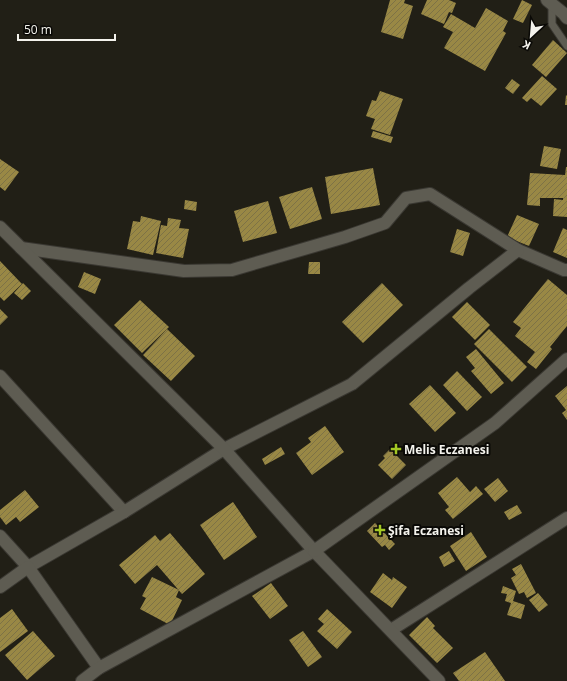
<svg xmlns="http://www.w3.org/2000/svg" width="567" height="681" font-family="'Open Sans',sans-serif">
<defs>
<pattern id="building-hatch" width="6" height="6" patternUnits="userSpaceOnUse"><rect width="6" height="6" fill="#998845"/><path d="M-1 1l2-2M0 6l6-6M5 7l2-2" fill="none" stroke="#7d7246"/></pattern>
</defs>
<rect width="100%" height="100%" fill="#211f16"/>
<!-- building -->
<g fill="url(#building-hatch)">
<path d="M390,0H405L404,3L413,6L403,39L381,32Z"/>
<path d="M427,0H449L456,3L452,13L449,12L444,24L421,14Z"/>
<path d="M522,0L532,5L523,23L513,19Z"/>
<path d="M486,8L508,21L503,31L506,33L485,71L444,48L453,32L443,27L451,14L475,28Z"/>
<path d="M553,40L567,53L546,77L532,65Z"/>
<path d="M542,76L557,89L541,106L531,98L527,102L522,98Z"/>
<path d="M512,79L520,85L513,94L505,88Z"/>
<path d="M380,91L403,99L390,135L371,129L375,119L366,116L372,100L376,101Z"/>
<path d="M566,95L567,96V105H565Z"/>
<path d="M373,131L393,137L391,143L371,137Z"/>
<path d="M544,146L561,149L557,169L540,166Z"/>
<path d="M0,159L19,172L5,191L0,187Z"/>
<path d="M566,167H567V217L553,216L554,199L563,200V198H540V206L527,205L530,173L565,175Z"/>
<path d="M373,168L380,205L331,214L325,177Z"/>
<path d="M312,187L322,219L290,229L279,197Z"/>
<path d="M185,200L197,202L196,211L184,209Z"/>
<path d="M268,201L277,233L243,242L234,211Z"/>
<path d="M517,215L539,224L529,246L507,237Z"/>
<path d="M141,216L161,221L153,255L127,249L133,221L140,222Z"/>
<path d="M168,218L181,220L179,228L189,229L183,258L156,253L161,225L167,226Z"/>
<path d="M563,228L567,230V258L553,252Z"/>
<path d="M457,229L470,233L463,256L450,252Z"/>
<path d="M0,261L22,284L4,301L0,297Z"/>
<path d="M309,262H320V274H308Z"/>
<path d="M84,272L101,279L95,294L78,287Z"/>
<path d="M548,279L567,295V326L550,347L552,349L536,369L527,362L535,352L515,336L521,328L513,322Z"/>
<path d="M23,283L31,291L22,300L14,293Z"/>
<path d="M382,283L403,305L363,343L342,322Z"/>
<path d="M140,300L169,327L142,353L114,325Z"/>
<path d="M467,302L490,325L475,340L452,317Z"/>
<path d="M0,309L8,317L0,325Z"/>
<path d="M167,329L195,356L171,381L143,355Z"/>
<path d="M489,329L527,367L512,382L474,344Z"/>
<path d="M476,349L504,383L491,394L471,371L475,368L466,357Z"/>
<path d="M457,371L482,397L467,411L443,385Z"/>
<path d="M430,385L456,413L435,432L409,404Z"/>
<path d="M567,386V420L562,413L566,410L555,396Z"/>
<path d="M325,426L344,452L312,475L296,453L311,442L308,438Z"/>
<path d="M281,447L285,454L265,465L262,459Z"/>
<path d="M390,449L406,465L392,479L378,465L385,458L383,456Z"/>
<path d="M457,477L470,492L476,486L483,494L453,519L445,510L449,507L438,493Z"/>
<path d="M498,478L508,491L495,502L484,489Z"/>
<path d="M25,490L39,507L20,522L16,517L6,525L0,517V510Z"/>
<path d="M233,502L257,537L224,560L200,525Z"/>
<path d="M517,505L522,513L509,520L504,512Z"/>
<path d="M375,523L395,544L389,550L385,545L382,547L367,531Z"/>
<path d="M471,532L487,557L466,571L450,546Z"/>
<path d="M170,533L205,574L182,594L157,565L135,584L119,565L155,535L160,541Z"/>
<path d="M449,551L455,561L444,567L439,557Z"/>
<path d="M521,564L536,593L527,598L524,592L519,594L511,578L516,575L512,569Z"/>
<path d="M383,573L392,580L393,577L407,587L392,608L370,592Z"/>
<path d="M152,577L179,590L176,597L182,600L170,625L140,609L146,598L142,596Z"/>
<path d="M271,583L288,606L270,619L252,596Z"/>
<path d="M503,586L516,591L513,601L525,605L521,619L507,615L511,603L505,601L507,594L501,593Z"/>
<path d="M538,593L548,605L539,612L529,600Z"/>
<path d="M12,609L28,631L0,652V618Z"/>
<path d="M327,609L352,632L337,649L317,631L324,624L318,619Z"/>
<path d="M427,617L435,626L433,628L453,648L437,663L409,635Z"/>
<path d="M33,631L55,656L27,680L5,655Z"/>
<path d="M303,631L322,657L308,667L289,640Z"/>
<path d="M485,652L505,681H459L453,673Z"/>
</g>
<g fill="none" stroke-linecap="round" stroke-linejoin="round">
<defs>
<path id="lane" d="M552,4V24L567,46"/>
<g id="street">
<path d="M21,248L184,271L232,270L345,237L385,223L406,198L430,194L518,250L564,270H567"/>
<path d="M0,376L124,512"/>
<path d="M0,536L28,567L124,512L224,449L352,384L469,288L518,250"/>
<path d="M0,587L28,567L99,668"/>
<path d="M391,630L567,518"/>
<path d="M82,681L99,668L314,551"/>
</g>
<g id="secondary">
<path d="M547,0L563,13L567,18"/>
<path d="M0,227L224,449L314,551L439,681"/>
<path d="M314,551L495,423L567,359"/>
</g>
</defs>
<!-- lane casing -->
<use href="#lane" stroke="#3a3832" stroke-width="9"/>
<!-- street casing -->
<use href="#street" stroke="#3a3832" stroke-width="14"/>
<!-- secondary casing -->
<use href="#secondary" stroke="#3a3832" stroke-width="14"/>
<!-- lane -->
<use href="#lane" stroke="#5e5c52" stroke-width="7"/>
<!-- street -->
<use href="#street" stroke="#5e5c52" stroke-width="12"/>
<!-- secondary -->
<use href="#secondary" stroke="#5e5c52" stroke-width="12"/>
</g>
<!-- markers -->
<g fill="#a4c824" stroke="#0a0906" stroke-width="1.5">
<path d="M394 443h4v4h4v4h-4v4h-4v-4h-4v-4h4z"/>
<path d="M378 524h4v4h4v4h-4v4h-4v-4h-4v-4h4z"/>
</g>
<g text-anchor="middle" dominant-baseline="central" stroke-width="4" stroke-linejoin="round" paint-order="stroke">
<!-- poi labels -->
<g font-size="12" font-weight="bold" fill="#f4f3ed" stroke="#0a0906" text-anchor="start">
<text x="404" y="449">Melis Eczanesi</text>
<text x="388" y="530">Şifa Eczanesi</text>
</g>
</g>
<!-- north arrow -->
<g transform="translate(531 36) rotate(206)" stroke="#0a0906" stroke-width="3" paint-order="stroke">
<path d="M0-3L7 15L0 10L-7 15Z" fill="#f4f3ed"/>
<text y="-6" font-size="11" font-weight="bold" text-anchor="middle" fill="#f4f3ed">K</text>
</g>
<!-- scale -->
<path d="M18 34v6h97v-6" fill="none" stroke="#f4f3ed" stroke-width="2"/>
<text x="24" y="34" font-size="12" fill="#f4f3ed" stroke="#0a0906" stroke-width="3" paint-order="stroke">50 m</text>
</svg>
